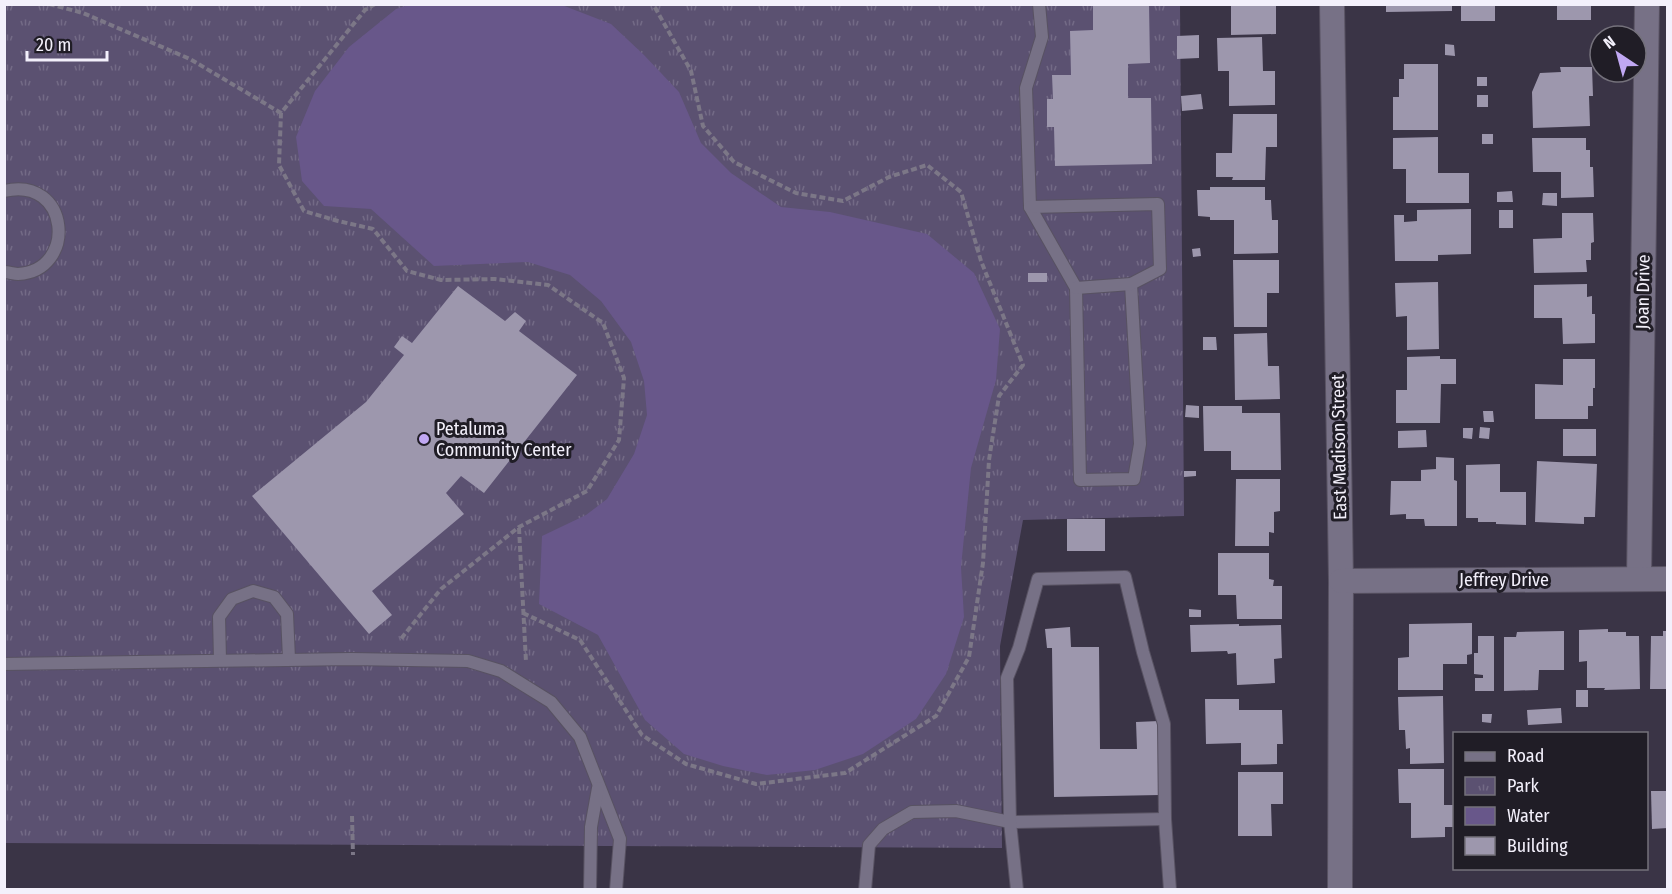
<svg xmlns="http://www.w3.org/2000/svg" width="1672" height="894" font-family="'Fira Sans Condensed',sans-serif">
<defs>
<pattern id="park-tufts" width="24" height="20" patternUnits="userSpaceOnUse" patternTransform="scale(1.5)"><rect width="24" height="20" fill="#5b5171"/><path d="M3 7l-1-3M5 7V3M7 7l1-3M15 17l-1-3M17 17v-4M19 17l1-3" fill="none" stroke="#736a86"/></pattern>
</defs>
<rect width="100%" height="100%" fill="#3a3446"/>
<!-- park -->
<path fill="url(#park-tufts)" d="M5,5H1180L1184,516L1023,520L1000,646L1002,848L5,843Z"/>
<!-- water -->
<path fill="#68578a" d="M411,4L562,5L611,24L644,55L679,92L701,143L731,173L781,207L830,212L927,234L974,273L1000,329L996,380L971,468L961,567L964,617L946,674L916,719L863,754L815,770L767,775L723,766L684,754L645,720L598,635L539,604L542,536L586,515L607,499L634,454L647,415L644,381L631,342L601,301L570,275L528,262L434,266L371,209L324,206L302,181L296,137L315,91L349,47L396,9Z"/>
<!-- building -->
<g fill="#9d97ad">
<path d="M1114,4H1149L1150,63L1128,64V98H1151L1152,164L1055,166L1054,127H1047V99H1053L1052,75H1071L1070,31L1093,30V6H1114Z"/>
<path d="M1231,4H1276V34L1231,35Z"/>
<path d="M1386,4H1452V11L1386,12Z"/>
<rect x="1461" y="4" width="34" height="17"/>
<rect x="1557" y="4" width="34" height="16"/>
<path d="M1199,35V58L1177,59V36Z"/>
<path d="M1262,37L1263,71H1275V105L1229,106V71H1218L1217,38Z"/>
<path d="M1445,44L1454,45L1455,56L1445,55Z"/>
<path d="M1404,64H1438V130H1393V97H1399V79H1404Z"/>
<path d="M1560,67H1592L1593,96H1589L1590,126L1533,128L1532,92L1540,73L1561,72Z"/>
<rect x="1477" y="77" width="10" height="9"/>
<path d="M1201,94L1203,109L1182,111L1181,96Z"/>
<rect x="1477" y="95" width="11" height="12"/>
<path d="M1233,114H1277V147H1266L1265,180H1232L1233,177H1216V153H1232Z"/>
<rect x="1482" y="134" width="11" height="10"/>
<path d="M1438,137V173H1469V203H1406V169H1393V138Z"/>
<path d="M1532,138H1586V150H1590V167H1593L1594,197L1561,198V172H1533Z"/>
<path d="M1210,187H1265V200H1271L1272,220H1278V253L1234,254V220H1210V217L1198,216L1197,190H1210Z"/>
<path d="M1512,191L1513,202H1497V192Z"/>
<path d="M1543,193H1557V206L1542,205Z"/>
<path d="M1471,209V254L1438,255V261H1395L1394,215H1404V222L1417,221V210Z"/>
<rect x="1499" y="210" width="14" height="18"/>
<path d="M1562,213H1593L1594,242L1591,243V260H1586L1587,272L1534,273L1533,239L1562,238Z"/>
<path d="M1200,248L1201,256L1193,257L1192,249Z"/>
<path d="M1233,260H1279V293H1267V327H1234Z"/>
<rect x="1028" y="273" width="19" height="9"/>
<path d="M1438,282L1439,349L1407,350V316L1396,317L1395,283Z"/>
<path d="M1587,284V297L1592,296V314H1595V343L1563,344L1562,318H1534V285Z"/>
<path d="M458,286L505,321L515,312L526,321L519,331L577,375L484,493L461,476L446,493L464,514L372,591L392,615L369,634L252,496L366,402L404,355L394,347L402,336L412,343Z"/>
<path d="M1267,333L1268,366H1279L1280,399L1235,400L1234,334Z"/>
<path d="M1203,337H1216L1217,350H1203Z"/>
<path d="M1440,356V359H1456V384H1441L1440,423H1396V390H1407V357Z"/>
<path d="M1563,359H1595V388H1593V406H1588V419H1535V384L1563,385Z"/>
<path d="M1186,405L1199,406V418L1185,417Z"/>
<path d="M1203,406H1242V413H1280L1281,470H1231V451H1204Z"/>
<path d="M1483,411H1493L1494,422H1484Z"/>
<path d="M1480,427L1490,428L1489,439L1479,438Z"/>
<path d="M1463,428H1473L1472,439L1463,438Z"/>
<rect x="1563" y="429" width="33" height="27"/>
<path d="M1426,430L1427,447L1398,448V431Z"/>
<path d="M1436,457L1454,458V480L1457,481V526H1425L1424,519H1406V514L1390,515L1391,481H1421V470L1436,469Z"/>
<path d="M1537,461L1597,464L1595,517H1584V524L1535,522Z"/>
<path d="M1500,464V492H1526V525L1496,524V522H1478V518H1466V465Z"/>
<path d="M1184,471H1196V476L1184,477Z"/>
<path d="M1236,479H1280V511L1274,512V533L1269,532V546H1235Z"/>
<rect x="1067" y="519" width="38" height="32"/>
<path d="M1218,553H1269V579L1274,580L1273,586H1282V619H1237L1236,595H1218Z"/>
<path d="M1189,609L1201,610V617H1189Z"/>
<path d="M1472,623V654L1467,655V664H1443V690H1398V658L1409,657V624Z"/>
<path d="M1239,624V626L1281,625L1282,658L1274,659L1275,683L1237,685L1236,653L1228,654L1227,651L1191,652L1190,625Z"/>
<path d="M1070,627L1071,647H1099L1100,749H1137L1136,722L1159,721L1160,795L1054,797L1052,648H1047L1045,629Z"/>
<path d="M1608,629V632H1626V636H1639L1640,689L1604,690L1605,688H1587V661L1579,662V630Z"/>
<path d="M1564,631V670H1539L1538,690L1504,691V637H1516L1517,632Z"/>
<path d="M1663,631H1668V689H1650L1651,636H1663Z"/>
<path d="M1478,636H1494V691H1475V678H1483V675L1474,674V653H1478Z"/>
<rect x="1576" y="690" width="12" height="17"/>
<path d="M1443,696L1444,763L1410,764V748L1406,749L1405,730H1399L1398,697Z"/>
<path d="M1205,699H1239V710H1282L1283,744H1277V764L1241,765V743L1206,744Z"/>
<path d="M1561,708L1562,723L1528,725L1527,710Z"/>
<path d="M1482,714H1492L1491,723L1482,722Z"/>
<path d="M1398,769H1444V805H1454V827H1445V837L1411,838V803H1399Z"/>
<path d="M1238,772H1283V804H1271L1272,836H1238Z"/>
<path d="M1651,791H1668V828L1652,829Z"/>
</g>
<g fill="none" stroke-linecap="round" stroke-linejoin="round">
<defs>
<g id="service">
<path d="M1039,4L1042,37L1026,88L1030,207L1076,288L1080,480L1134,479L1140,444L1131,284"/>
<path d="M4,191C70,175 78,271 18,274C14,274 9,272 4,272"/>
<path d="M1030,207L1158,204L1160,269L1131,284L1076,288"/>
<path d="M220,660L219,617L232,599L253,591L274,597L287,614L289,659"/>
<path d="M4,664L351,659L468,661L501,671L551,702L580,737L620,839L616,890"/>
<path d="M590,890L591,827L598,788"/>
<path d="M865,890L869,845L883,829L912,812L956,811L1010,822L1165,819"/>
<path d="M1017,890L1010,822L1007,678L1019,648L1038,579L1125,577L1143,652L1164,724L1165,819L1170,890"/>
</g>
<g id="minor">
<path d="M1332,4L1341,581L1340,890"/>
<path d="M1639,579L1647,4"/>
<path d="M1341,581L1668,579"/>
</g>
</defs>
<!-- service casing -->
<use href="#service" stroke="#585262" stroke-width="14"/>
<!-- minor casing -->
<use href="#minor" stroke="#585262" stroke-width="26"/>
<!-- path -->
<g stroke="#7c7787" stroke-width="4" stroke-dasharray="6 3" stroke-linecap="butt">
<path d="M49,4L83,13L190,59L281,113"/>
<path d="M375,4L365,10L281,113L279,165L304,211L338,221L373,229L407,271L441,280L495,279L548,285L603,323L624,378L619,440L587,491L519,527L441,589L400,640"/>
<path d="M519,528L526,662"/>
<path d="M523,613L580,640L642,735L686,764L756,784L845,773L936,716L969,657L983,563L989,460L999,396L1023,365L981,261L961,192L927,165L889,177L843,201L796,193L734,162L703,126L691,71L653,4"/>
<path d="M352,816L353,855"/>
</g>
<!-- service -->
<use href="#service" stroke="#777186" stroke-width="12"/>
<!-- minor -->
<use href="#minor" stroke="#777186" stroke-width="24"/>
</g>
<!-- markers -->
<circle fill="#c1a8f3" stroke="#201d26" stroke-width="2" cx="424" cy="439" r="6"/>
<g text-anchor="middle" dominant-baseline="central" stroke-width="6" stroke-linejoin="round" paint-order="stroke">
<!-- street labels -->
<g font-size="18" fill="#f3f0fb" stroke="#201d26">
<text transform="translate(1643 292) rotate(-89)">Joan Drive</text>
<text transform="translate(1339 447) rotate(-91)">East Madison Street</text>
<text x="1504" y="580">Jeffrey Drive</text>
</g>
<!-- poi labels -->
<g font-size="18" fill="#f3f0fb" stroke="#201d26" text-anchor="start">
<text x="436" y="429">Petaluma<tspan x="436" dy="21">Community Center</tspan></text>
</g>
</g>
<!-- border -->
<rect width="1672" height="894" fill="none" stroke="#f3f0fb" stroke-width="12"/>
<!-- legend -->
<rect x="1453" y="732" width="195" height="138" fill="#201d26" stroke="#74717b" stroke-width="1.5"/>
<rect x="1465" y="752" width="30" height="9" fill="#777186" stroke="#74717b" stroke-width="1.5"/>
<text x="1507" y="762" font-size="18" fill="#f3f0fb">Road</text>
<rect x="1465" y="777" width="30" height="18" fill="url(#park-tufts)" stroke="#74717b" stroke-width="1.5"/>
<text x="1507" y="792" font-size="18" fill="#f3f0fb">Park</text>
<rect x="1465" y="807" width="30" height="18" fill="#68578a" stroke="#74717b" stroke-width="1.5"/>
<text x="1507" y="822" font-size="18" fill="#f3f0fb">Water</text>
<rect x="1465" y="837" width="30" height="18" fill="#9d97ad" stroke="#74717b" stroke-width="1.5"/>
<text x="1507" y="852" font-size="18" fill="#f3f0fb">Building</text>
<!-- north arrow -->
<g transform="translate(1618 54) rotate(324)"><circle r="28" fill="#201d26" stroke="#74717b" stroke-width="1.5"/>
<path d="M0-4.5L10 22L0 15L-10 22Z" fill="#c1a8f3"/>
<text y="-9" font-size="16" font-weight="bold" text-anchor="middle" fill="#f3f0fb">N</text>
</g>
<!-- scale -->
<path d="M27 51v9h80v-9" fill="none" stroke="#f3f0fb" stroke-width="3"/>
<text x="36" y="51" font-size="18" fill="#f3f0fb" stroke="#201d26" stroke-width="4.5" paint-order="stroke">20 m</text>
</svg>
